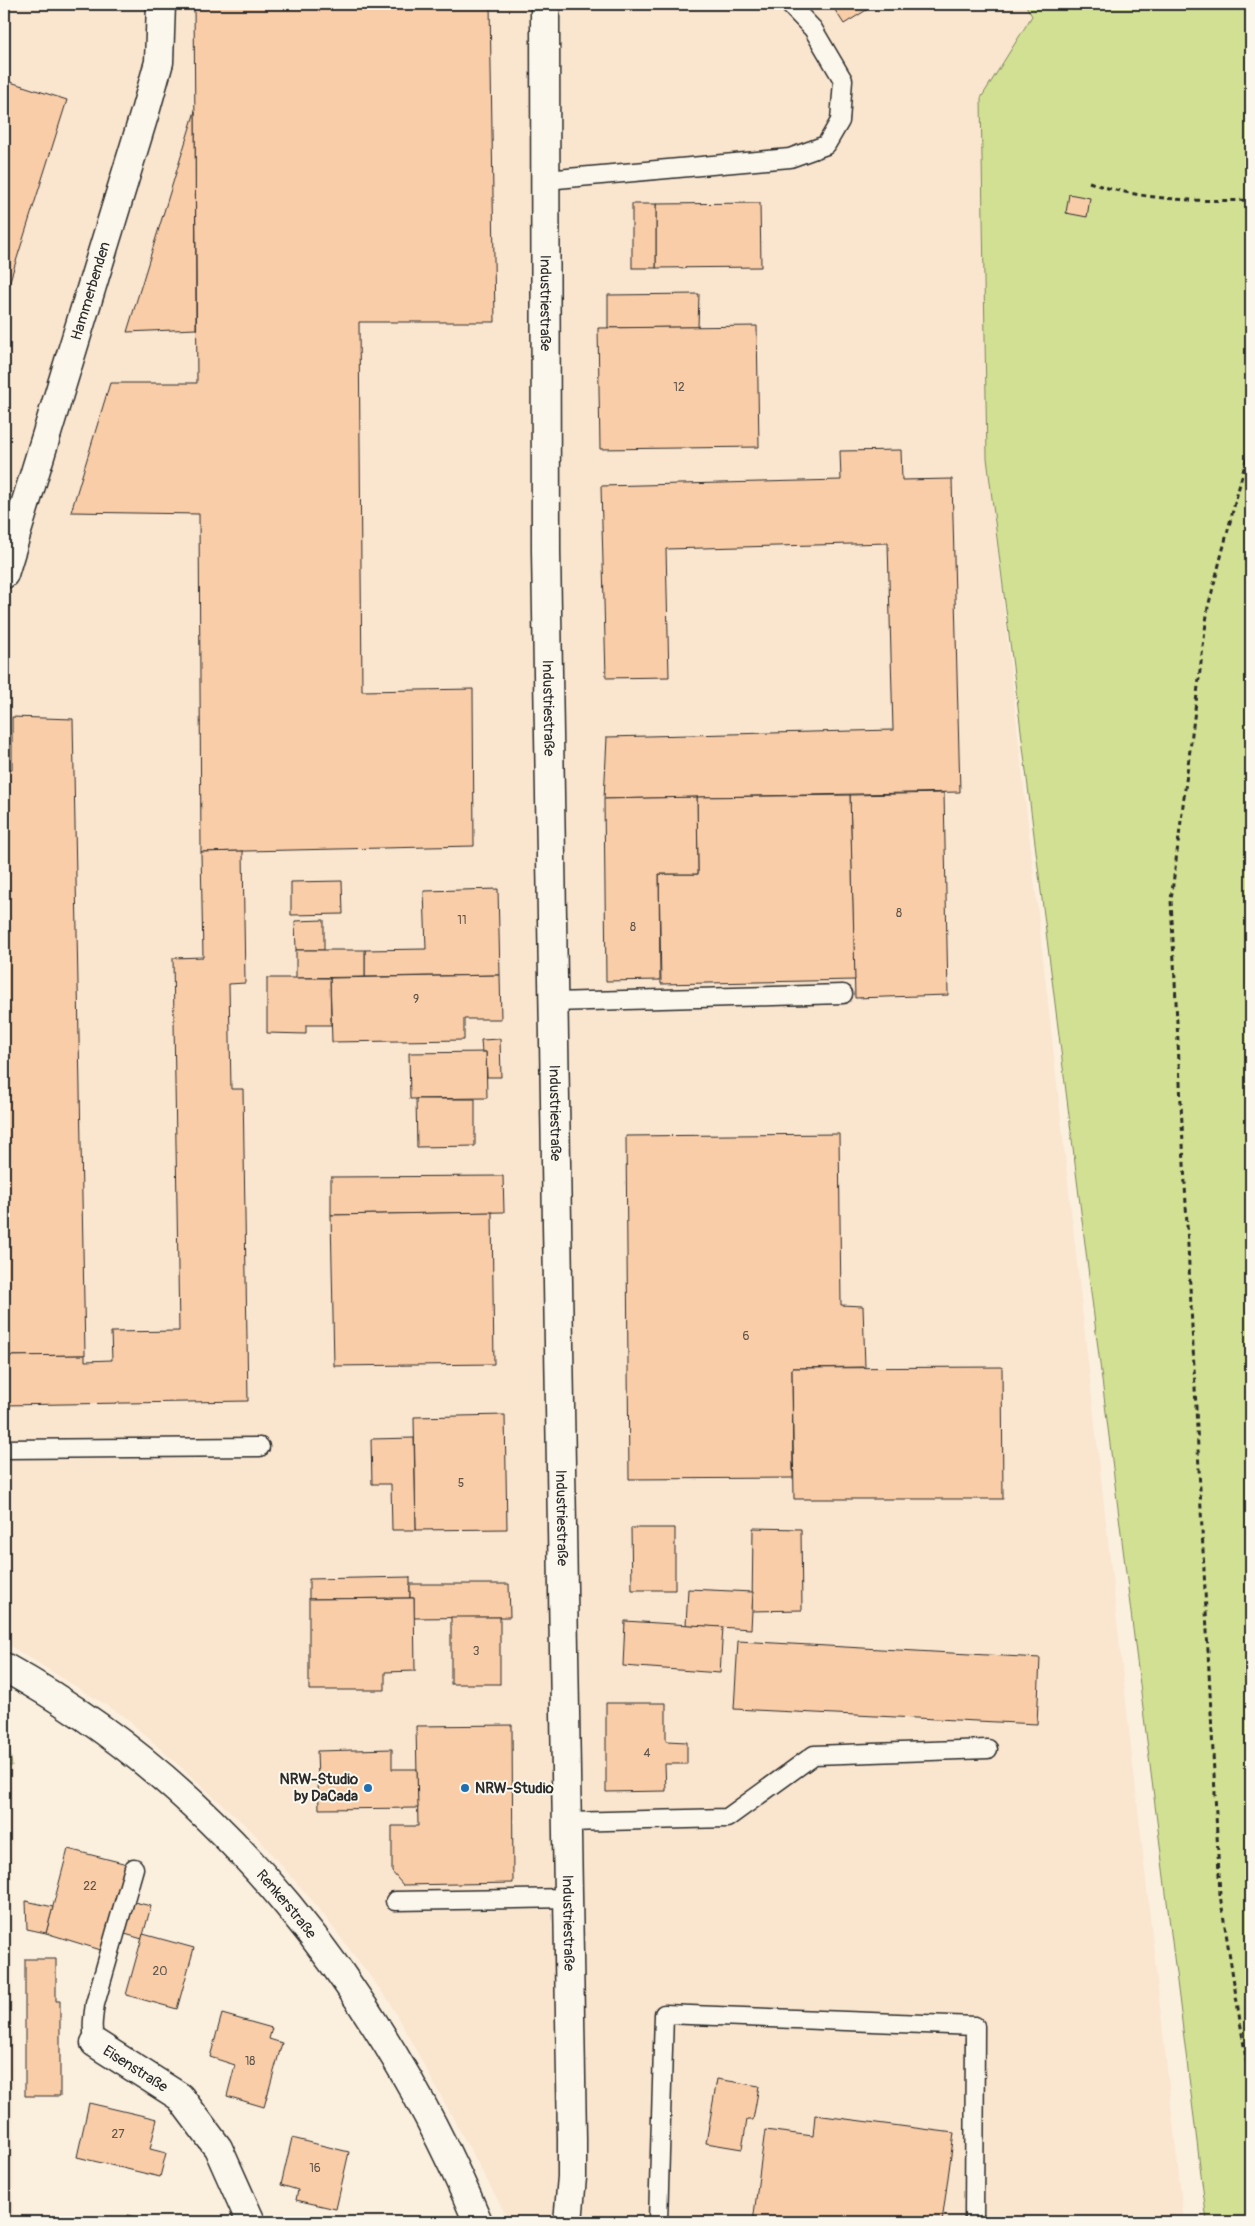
<svg xmlns="http://www.w3.org/2000/svg" width="1255" height="2226" font-family="Pangolin,sans-serif">
<rect width="100%" height="100%" fill="#fbefde"/>
<filter id="ink" filterUnits="userSpaceOnUse"><feTurbulence type="fractalNoise" baseFrequency=".02" numOctaves="2"/><feDisplacementMap in="SourceGraphic" scale="10" xChannelSelector="R" yChannelSelector="G"/><feConvolveMatrix kernelMatrix="1 2 1 2 8 2 1 2 1" color-interpolation-filters="sRGB"/></filter>
<g filter="url(#ink)">
<!-- built -->
<g fill="#fae5ce">
<path d="M4,4H1025L1032,16L981,99L987,458L1184,2222H510L389,2001L317,1906L251,1830L124,1716L4,1642Z"/>
<path d="M4,1766H12L13,2222H4Z"/>
</g>
<!-- green -->
<g fill="#d2e093" stroke="#7e865f">
<path d="M1025,4H1251V2222H1207L987,458L981,98L1032,16Z"/>
<path d="M4,1713L12,1766H4Z"/>
</g>
<!-- building -->
<g fill="#f9cda8" stroke="#2b2b2b">
<path d="M194,4H490L495,322H359L362,691L473,689L474,846L201,852L199,514L71,512L110,383H197Z"/>
<path d="M831,4H876L844,24Z"/>
<path d="M4,80L67,100L7,290L4,289Z"/>
<path d="M195,111L196,329L127,332Z"/>
<path d="M1069,194L1090,198L1087,217L1066,213Z"/>
<path d="M760,203L761,267L656,268V204Z"/>
<rect x="632" y="204" width="24" height="64"/>
<path d="M699,294L698,327L608,328V295Z"/>
<path d="M757,326L759,447L600,449L598,328Z"/>
<path d="M901,450L902,480L952,479L960,792L604,799L607,737L893,730L888,543L666,549L669,677L606,678L601,486L841,480L840,451Z"/>
<path d="M12,717L73,719L85,1355L4,1356V770L12,769Z"/>
<path d="M944,793L948,995L855,998L850,795Z"/>
<path d="M850,795L855,980L661,984L659,874H698L697,797Z"/>
<path d="M697,797L698,874H659L660,980L606,981L604,799Z"/>
<path d="M243,851L245,983L229,984L231,1089H243L248,1401L4,1405V1356L85,1355V1361L112,1360L111,1332L179,1331L173,958L203,957L201,852Z"/>
<path d="M342,881L343,914L291,915V882Z"/>
<path d="M498,889L500,975L365,977V950L426,949L424,891Z"/>
<path d="M324,920V950H296L295,921Z"/>
<path d="M296,950H365V977L296,978Z"/>
<path d="M500,975L501,1019H464V1040L332,1042L330,978Z"/>
<path d="M267,978H330L331,1025H306V1034L267,1033Z"/>
<path d="M500,1039L501,1077H487L486,1052H482L481,1040Z"/>
<path d="M486,1052L487,1098L410,1099L409,1053Z"/>
<path d="M416,1099H475V1146L417,1147Z"/>
<path d="M839,1134L841,1305L863,1306L865,1367L792,1368L793,1478L629,1479L626,1136Z"/>
<path d="M503,1176L504,1212L331,1215V1177Z"/>
<path d="M492,1212L494,1364L334,1366L331,1215Z"/>
<path d="M1002,1367L1003,1499H794L792,1368Z"/>
<path d="M505,1415L507,1529L416,1530L414,1417Z"/>
<path d="M414,1438L416,1530H392L391,1484H372L371,1439Z"/>
<path d="M631,1528H675V1590H632Z"/>
<path d="M753,1528L801,1529L802,1610L752,1611Z"/>
<path d="M410,1577V1598L309,1599V1579Z"/>
<path d="M410,1584H509L510,1617L414,1618V1598H410Z"/>
<path d="M688,1589L753,1592L751,1629L686,1625Z"/>
<path d="M414,1598L415,1671L385,1672V1690H309V1599Z"/>
<rect x="451" y="1617" width="49" height="67"/>
<path d="M625,1621L723,1627L720,1673L623,1666Z"/>
<path d="M738,1641L1040,1658L1037,1724L734,1709Z"/>
<path d="M606,1703H666V1741L687,1742V1764H665L666,1791L606,1792Z"/>
<path d="M512,1725L513,1883L403,1885L392,1872V1826H418L416,1726Z"/>
<path d="M392,1749V1769H417L418,1808L319,1809L317,1751Z"/>
<path d="M68,1849L127,1864L104,1951L46,1933Z"/>
<path d="M26,1901L53,1907L46,1933L27,1929Z"/>
<path d="M134,1902L151,1906L142,1939L125,1934Z"/>
<path d="M143,1934L194,1948L177,2009L126,1995Z"/>
<path d="M25,1959H56V2001H60V2096H25Z"/>
<path d="M222,2014L272,2028L269,2039L282,2043L264,2107L227,2096L235,2065L210,2057Z"/>
<path d="M717,2079L759,2086L753,2120H747L742,2149L706,2143Z"/>
<path d="M89,2103L157,2119L150,2149L166,2153L160,2177L77,2157Z"/>
<path d="M815,2115L954,2133L942,2222H753L765,2130L813,2136Z"/>
<path d="M292,2138L349,2152L336,2209L296,2200L298,2190L281,2185Z"/>
<path d="M127,2215L159,2222H125Z"/>
</g>
<g fill="none" stroke-linecap="round" stroke-linejoin="round">
<defs>
<g id="service">
<path d="M546,180L790,158L826,145L840,121L843,80L813,29L789,4"/>
<path d="M553,1002L843,994"/>
<path d="M4,1449L260,1447"/>
<path d="M567,1822L727,1818L814,1755L988,1749"/>
<path d="M395,1901L568,1898"/>
<path d="M95,2043C91,2029 93,2018 95,2004L134,1868"/>
<path d="M658,2222L664,2014L975,2026L974,2222"/>
</g>
<g id="minor">
<path id="s1" d="M545,4L546,551L572,2139V2177L568,2222"/>
<path id="s2" d="M4,574L145,112L159,62L161,4"/>
<path id="s3" d="M95,2043L180,2097L218,2148L251,2222"/>
</g>
<g id="tertiary">
<path id="s4" d="M4,1667C224,1788 382,1994 478,2222"/>
</g>
</defs>
<!-- service casing -->
<use href="#service" stroke="#2b2b2b" stroke-width="21"/>
<!-- minor casing -->
<use href="#minor" stroke="#2b2b2b" stroke-width="31"/>
<!-- tertiary casing -->
<use href="#tertiary" stroke="#2b2b2b" stroke-width="31"/>
<!-- path -->
<g stroke="#2b2b2b" stroke-width="3" stroke-dasharray="5 4" stroke-linecap="butt">
<path d="M1089,182C1138,200 1199,202 1251,200"/>
<path d="M1251,441L1208,607L1171,900L1220,1895L1251,2090"/>
</g>
<!-- service -->
<use href="#service" stroke="#fbf7ec" stroke-width="18"/>
<!-- minor -->
<use href="#minor" stroke="#fbf7ec" stroke-width="28"/>
<!-- tertiary -->
<use href="#tertiary" stroke="#fbf7ec" stroke-width="28"/>
</g>
</g>
<!-- markers -->
<g fill="#1f6fb2" stroke="#fbf7ec" stroke-width="2">
<circle cx="368" cy="1788" r="5"/>
<circle cx="465" cy="1788" r="5"/>
</g>
<g text-anchor="middle" dominant-baseline="central" stroke-width="4" stroke-linejoin="round" paint-order="stroke">
<!-- number labels -->
<g font-size="12" fill="#5e544a">
<text x="679" y="387">12</text>
<text x="899" y="913">8</text>
<text x="462" y="920">11</text>
<text x="633" y="927">8</text>
<text x="416" y="999">9</text>
<text x="746" y="1336">6</text>
<text x="461" y="1483">5</text>
<text x="476" y="1651">3</text>
<text x="647" y="1753">4</text>
<text x="90" y="1886">22</text>
<text x="160" y="1971">20</text>
<text x="250" y="2061">18</text>
<text x="118" y="2134">27</text>
<text x="315" y="2168">16</text>
</g>
<!-- street labels -->
<g font-size="15" fill="#2b2b2b" stroke="#fbf7ec">
<text stroke="none"><textPath href="#s2" startOffset="296">Hammerbenden</textPath></text>
<text stroke="none"><textPath href="#s1" startOffset="299">Industriestraße</textPath></text>
<text stroke="none"><textPath href="#s1" startOffset="704">Industriestraße</textPath></text>
<text stroke="none"><textPath href="#s1" startOffset="1109">Industriestraße</textPath></text>
<text stroke="none"><textPath href="#s1" startOffset="1514">Industriestraße</textPath></text>
<text stroke="none"><textPath href="#s4" startOffset="371">Renkerstraße</textPath></text>
<text stroke="none"><textPath href="#s1" startOffset="1919">Industriestraße</textPath></text>
<text stroke="none"><textPath href="#s3" startOffset="48">Eisenstraße</textPath></text>
</g>
<!-- poi labels -->
<g font-size="15" font-weight="bold" fill="#2b2b2b" stroke="#fbf7ec" text-anchor="end">
<text x="358" y="1779">NRW-Studio<tspan x="358" dy="17">by DaCada</tspan></text>
<text x="475" y="1788" text-anchor="start">NRW-Studio</text>
</g>
</g>
<!-- margin -->
<rect width="1255" height="2226" fill="none" stroke="#fbf7ec" stroke-width="20"/>
<rect x="10" y="10" width="1235" height="2206" fill="none" stroke="#2b2b2b" stroke-width="2" filter="url(#ink)"/>
</svg>
